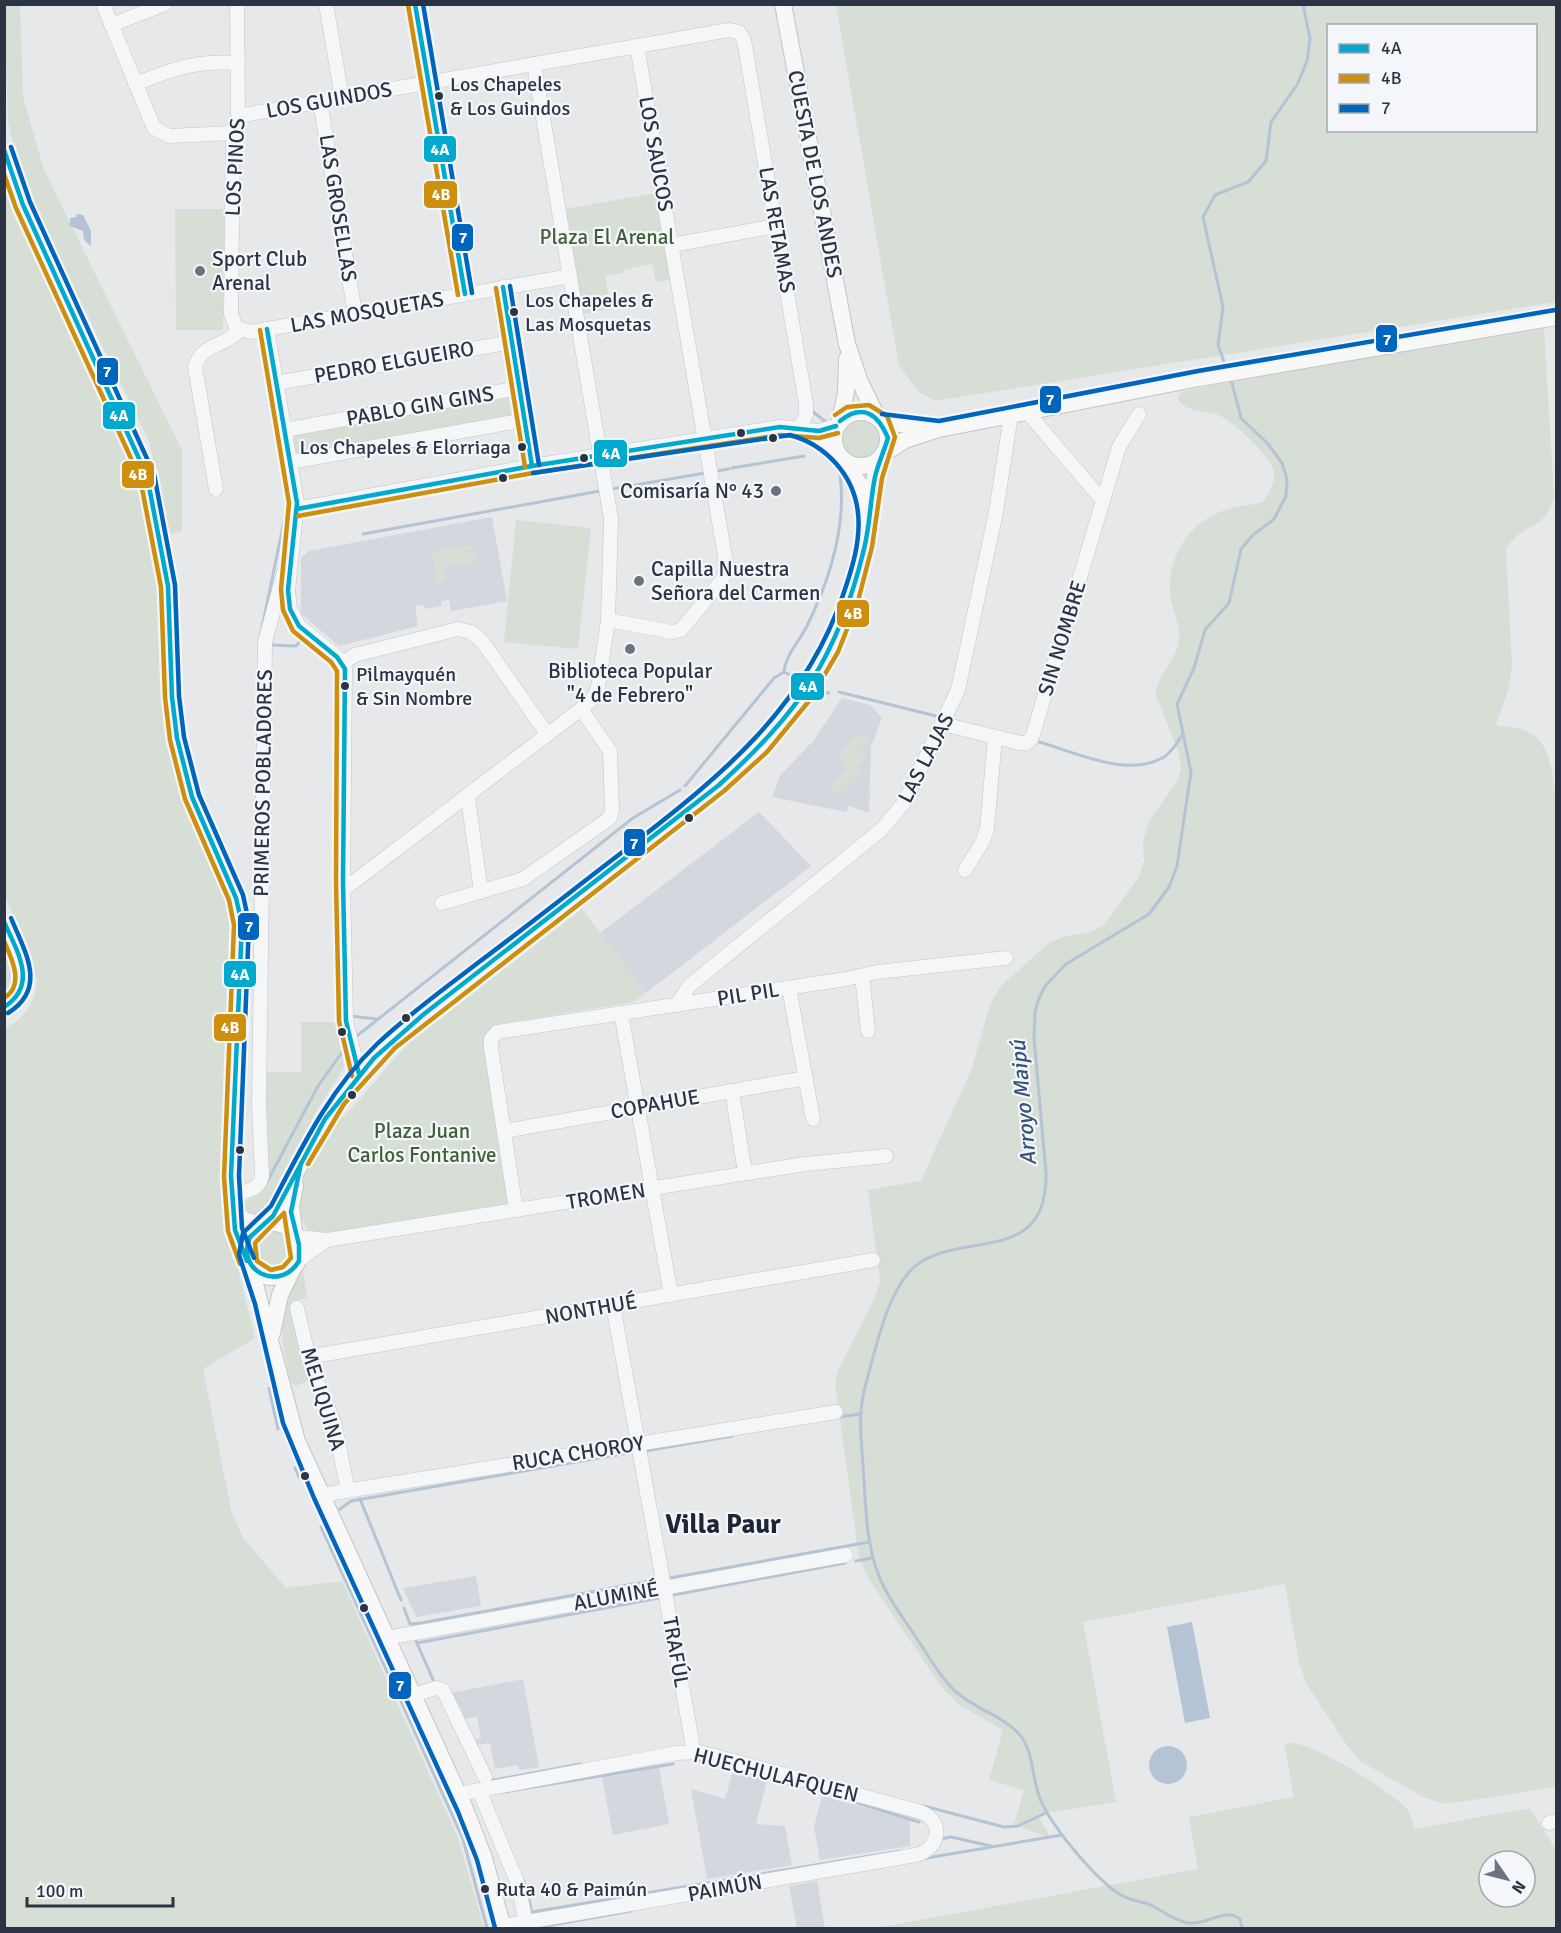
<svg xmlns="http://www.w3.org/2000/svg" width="1561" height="1933" font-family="Signika,sans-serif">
<rect width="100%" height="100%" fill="#e6e8ea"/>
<!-- built -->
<g fill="#d4d7dd">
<path d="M492,517L507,601L451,611L449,600L441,601L442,606L425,609L424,605L415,606L418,626L339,646L301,614V558L309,551Z"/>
<path d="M842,698L870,705L882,718L871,746L869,813L849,806L846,812L772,797L780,776L814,740Z"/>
<path d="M759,812L811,866L646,993L600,933Z"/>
<path d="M476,1576L481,1606L416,1617L403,1588Z"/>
<path d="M523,1679L539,1767L519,1770L518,1765L495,1769L490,1743L476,1745L473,1740L481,1738L477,1717L463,1719L451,1693Z"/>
<path d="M659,1768L669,1824L613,1835L602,1778Z"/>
<path d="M733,1771L767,1780L756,1824L785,1826L792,1865L707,1879L691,1789L725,1799Z"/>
<path d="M822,1796L910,1820V1846L820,1860L814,1827Z"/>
<path d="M817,1881L825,1928H797L789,1886Z"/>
</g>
<!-- green -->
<g fill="#d6ded6" fill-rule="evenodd">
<path d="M4,5H20L23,97L44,170L182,450V532L170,534L149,441L30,198L18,166L8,122Z"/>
<path d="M836,5H1556V302L935,401L919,392L899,366ZM1328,26H1536V130H1328Z"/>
<path d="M4,186L138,478L157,577L168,751L182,801L227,897L232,917L235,945L220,1188L222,1205H232L239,1273L255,1338L203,1369L231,1510L243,1538L286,1588L342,1581L458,1838L484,1928H5L4,1028C24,1021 36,1001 37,981L4,892Z"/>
<path d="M657,193L672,279L656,282L652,264L623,270V273L605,276L611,309L582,314L564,209Z"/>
<path d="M175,209H224L223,330H176Z"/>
<path d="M1544,328L1554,496C1547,531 1520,523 1506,549L1512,666L1508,691L1496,725C1507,727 1518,727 1528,732C1552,743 1552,776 1556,798V1787L1446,1804L1425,1798L1360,1761L1346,1744L1306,1683L1299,1662L1285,1584L1083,1622L1116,1802L1047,1813L1039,1818L1052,1839L1014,1824L1024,1790L989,1780L1003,1730L961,1706L943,1689L868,1578L859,1558L835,1383L838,1370L875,1297L880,1281L868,1190L921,1181L972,1068L990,1004L1001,986L1049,943L1066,936L1091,932L1104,925L1139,877L1144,861L1143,842L1149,821L1178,780L1181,768L1179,753L1156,695C1156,675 1177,661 1179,640C1181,624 1172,611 1170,595C1167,558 1188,524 1222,511C1236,506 1250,506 1263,502C1268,494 1276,482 1274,472C1271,456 1231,419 1216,414C1204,410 1185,412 1178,399L1181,392L1239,379Z"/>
<path d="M508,397L514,400L516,407L512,417L299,454L293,450V439L297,434Z"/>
<circle cx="861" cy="439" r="21"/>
<path d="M516,520L591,528L578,649L504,642Z"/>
<path d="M472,544L476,562L444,568L446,581L437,582L432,552Z"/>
<path d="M860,733L869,742L860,751L867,758L857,769L862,774L840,797L829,787L848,767L838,756Z"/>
<path d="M582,909L646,993L633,1002L499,1024L487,1032L484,1041L508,1204L327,1235L308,1229C284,1204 312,1152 330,1128C336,1121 345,1116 351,1109C372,1087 390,1061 413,1040Z"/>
<path d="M4,943C13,963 25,984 4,1000Z"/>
<path d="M301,1022H339L344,1068L319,1107L289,1161L279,1192L263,1215L256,1217L246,1213L240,1204L260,1193L267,1182L266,1072H301Z"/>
<circle cx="273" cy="1251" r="21"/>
<path d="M302,1263L307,1298L292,1301L289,1308L293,1314L311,1379L296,1386L290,1381C279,1330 277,1310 302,1263Z"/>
<path d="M1294,1743C1319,1747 1384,1787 1403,1805C1410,1811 1413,1820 1414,1829L1530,1808L1556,1850V1928H876L1198,1869L1189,1817L1294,1797L1284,1744ZM1489,1861H1525V1897H1489Z"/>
</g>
<!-- water -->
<g fill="#b4c4d5">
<path d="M77,214L83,215L91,231V246L84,240L83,231L70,226V218L76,217Z"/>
<path d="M1192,1622L1210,1718L1185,1723L1167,1627Z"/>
<circle cx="1168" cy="1765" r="19"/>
</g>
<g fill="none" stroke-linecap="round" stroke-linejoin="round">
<!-- stream -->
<g stroke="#b4c4d5" stroke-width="3">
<path d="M1226,367L1218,345L1223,307L1203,217L1215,195L1248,182L1266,161L1271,122L1297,85L1307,61L1310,39L1303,4"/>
<path d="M1231,379L1241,418L1268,444L1282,463L1287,479L1286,496L1274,519L1253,535L1241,549L1229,603L1205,630L1194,668L1177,704L1191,772L1177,866L1169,887L1149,914L1066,964L1046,985L1039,998L1035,1012L1034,1038L1046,1173C1048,1269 957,1228 913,1268C886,1294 875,1352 865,1387C858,1413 861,1438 863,1465C866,1507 865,1553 886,1591C895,1608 907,1623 917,1639C929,1656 939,1676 954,1690C972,1708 1000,1714 1018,1733C1035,1750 1031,1780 1041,1801C1053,1828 1096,1880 1121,1895C1131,1901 1141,1901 1151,1905C1163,1911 1174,1921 1188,1923C1204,1925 1218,1913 1233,1915L1240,1919L1242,1928"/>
<path d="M812,411L826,422"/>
<path d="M732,468L804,456"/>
<path d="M716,471L729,469"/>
<path d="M612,489L705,473"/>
<path d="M363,534L600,491"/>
<path d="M261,633L286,511"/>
<path d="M272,645L296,646L305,636"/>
<path d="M784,672C785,656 800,640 807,626C830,579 847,527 840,474"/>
<path d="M784,672L803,681"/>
<path d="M821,692L829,693"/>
<path d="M839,692L936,716"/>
<path d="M1036,741C1073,751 1127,779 1164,757C1172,752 1177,743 1182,735"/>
<path d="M685,786L774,678L784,672"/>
<path d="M350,1016L377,1019"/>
<path d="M358,1035L633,818L680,790"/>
<path d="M267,1182L318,1086L343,1051"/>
<path d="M269,1388L278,1429"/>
<path d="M839,1417L860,1414"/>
<path d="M645,1451L732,1436"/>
<path d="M295,1468L299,1477"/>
<path d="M360,1499L401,1600"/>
<path d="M340,1509L351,1501L634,1452"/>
<path d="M321,1527L390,1678"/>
<path d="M856,1561L872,1558"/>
<path d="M670,1578L869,1542"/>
<path d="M673,1595L845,1563"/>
<path d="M404,1608L410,1624L421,1623L656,1580"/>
<path d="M416,1641L435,1684"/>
<path d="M417,1643L659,1598"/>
<path d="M395,1688L463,1839L487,1928"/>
<path d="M695,1760L741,1771"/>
<path d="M754,1774L779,1781"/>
<path d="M489,1781L580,1764"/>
<path d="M789,1784L797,1786"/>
<path d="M504,1792L673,1764"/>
<path d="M854,1802L919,1822"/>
<path d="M924,1806L1004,1827L1018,1826L1046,1813"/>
<path d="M940,1839L951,1837L991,1846"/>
<path d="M921,1859L1062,1835"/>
<path d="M524,1881L532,1912"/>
<path d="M532,1912L900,1851"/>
<path d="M535,1928L631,1911"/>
</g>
<defs>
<g id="minor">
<path d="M103,4L154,128L169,136L233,133"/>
<path d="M237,4L238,116L233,131L231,314L236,327L250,332L570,276"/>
<path d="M326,4L342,98"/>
<path d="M415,4L465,294"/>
<path d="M111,25L165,4"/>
<path d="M135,84C173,69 196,60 238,63"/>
<path d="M320,101L355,314"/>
<path d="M238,116L729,30L739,32L744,40L806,404V415L799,428"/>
<path d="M4,149L23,205L147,476L168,586L172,697L177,738L192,797L236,898L242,924L231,1176L235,1230L247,1261"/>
<path d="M672,245L776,226"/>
<path d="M503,287L532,466"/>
<path d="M267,329L297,503L288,590L290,609L299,626L337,657L345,669L343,882L346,1021L359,1074"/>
<path d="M276,383L512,342"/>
<path d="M1027,412L1103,501"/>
<path d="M284,430L519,388"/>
<path d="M804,431L838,455"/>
<path d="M290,462L525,420"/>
<path d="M216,489L195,367C201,343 226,347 239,330"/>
<path d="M297,509L532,466L780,427L819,431L836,426"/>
<path d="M608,620L672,632L681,630L722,580L727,568L637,46"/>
<path d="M342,663L355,655L458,629L471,632L482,641L547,734"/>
<path d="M943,724L1020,743H1026L1032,738L1119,447L1139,414"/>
<path d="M468,798L481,892"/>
<path d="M965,870L983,841L987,829L995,737"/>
<path d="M343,890L581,709L594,697L598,687L608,620L611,519L534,64"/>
<path d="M442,903L523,879L610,818L612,809L610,751L581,709"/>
<path d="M4,921C14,947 42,991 4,1007"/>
<path d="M862,976L868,1031"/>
<path d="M789,988L813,1119"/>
<path d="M677,1005L689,986L881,830L904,803L958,690L996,512L1011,415"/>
<path d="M621,1013L671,1295"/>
<path d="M732,1091L745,1173"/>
<path d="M504,1131L806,1078"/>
<path d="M232,1194C245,1191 258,1192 262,1176L259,1105L265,642L284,572"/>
<path d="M232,1205L244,1219L262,1225"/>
<path d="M516,1210L491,1048V1039L497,1032L846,979L877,972L1006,958"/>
<path d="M297,1237L327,1240L805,1164L886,1156"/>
<path d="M299,1260L325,1241"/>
<path d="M613,1305L694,1752"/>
<path d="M297,1308L311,1367L334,1422L348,1491"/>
<path d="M308,1357L873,1260"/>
<path d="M321,1495L836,1412"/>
<path d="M387,1638L846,1555"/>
<path d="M413,1695L436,1688L443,1690L485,1777"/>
<path d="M479,1790L518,1884L527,1928"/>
<path d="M459,1794L677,1753L700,1752L921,1812C944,1821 940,1849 916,1855L503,1926"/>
<path d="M1549,1823L1556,1821"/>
</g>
<g id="major">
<path d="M783,4L847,344L860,382L877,417"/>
<circle cx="861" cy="439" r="27"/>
<path d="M840,421L846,392L847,359"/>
<path d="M881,421L929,428"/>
<path d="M883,454L905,440L939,429L1199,378L1556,317"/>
<path d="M846,463L859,484L865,512"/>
<circle cx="273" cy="1250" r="27"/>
<path d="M267,1223L281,1202L314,1137L341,1096L372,1060L425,1013L719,785C793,723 842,648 863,553C870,522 870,490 879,459"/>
<path d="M294,1232L291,1206L295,1186"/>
<path d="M250,1266L297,1441L465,1809L484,1858L503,1928"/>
<path d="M272,1333L280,1295L292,1270"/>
</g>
</defs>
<!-- minor casing -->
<use href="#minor" stroke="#c4c6c8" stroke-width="15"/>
<!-- major casing -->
<use href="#major" stroke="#c2c5c8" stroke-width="18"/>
<!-- minor -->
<use href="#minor" stroke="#f5f6f7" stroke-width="14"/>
<!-- major -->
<use href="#major" stroke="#f8f8f8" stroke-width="16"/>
<defs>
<g id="bus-1">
<path d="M415,4L465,294"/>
<path d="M4,150L23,205L147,476L168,586L172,697L177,738L192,797L236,898L242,924L231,1176L235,1230L247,1261"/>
<path d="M503,287L532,466"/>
<path d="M267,329L297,503L288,590L290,609L299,626L337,657L345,669L343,882L346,1021L359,1074"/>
<path d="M297,509L532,466L780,427L819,431L836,426"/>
<path d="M4,922C17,951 39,985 4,1007"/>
<path d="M301,1163L291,1212L299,1245V1261C280,1293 235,1271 250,1237L273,1216L325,1119L374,1058L424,1014L719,785C800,711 838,657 864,549C870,526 870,501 875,477C878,464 884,451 888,438C878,414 863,403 840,421"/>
</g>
<g id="bus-2">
<path d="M408,5L458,295"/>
<path d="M4,174L16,208L140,478L161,587L165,697L170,740L185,799L229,900L234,925L224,1177L228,1231L240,1264"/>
<path d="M496,288L525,467"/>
<path d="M260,330L289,503L281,589L283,610L293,631L331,662L337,671L336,882L339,1021L352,1076"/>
<path d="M298,516L533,473L780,435L819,438L838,433"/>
<path d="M4,941C12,959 25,985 4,998"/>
<path d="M308,1164L344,1104L395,1048L724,791L767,752L809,701L838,652L858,601L872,547L882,478L895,437L887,416L869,405L847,407L835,415"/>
<path d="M284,1213L291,1258L283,1267L271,1270L257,1261L255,1243Z"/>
</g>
<g id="bus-3">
<path d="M423,4L472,293"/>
<path d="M11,147L30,202L154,474L175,585L179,696L184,737L199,795L243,895L249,923L239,1176L242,1228L254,1258"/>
<path d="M510,286L539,465"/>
<path d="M882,414L939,421L1198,371L1555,310"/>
<path d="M8,1013C48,988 25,952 11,918"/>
<path d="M495,1928L477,1860L458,1812L314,1498L283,1423L255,1304L239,1255L243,1233L271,1206C301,1149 329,1090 377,1044C409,1014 444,989 479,962C530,924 579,885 629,847C721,776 804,709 843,595C852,569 861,541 858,513C854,475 826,445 790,435L533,473"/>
</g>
</defs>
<!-- bus-1 casing -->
<use href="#bus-1" stroke="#f4f6f9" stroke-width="9"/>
<!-- bus-2 casing -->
<use href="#bus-2" stroke="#f4f6f9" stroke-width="9"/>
<!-- bus-3 casing -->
<use href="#bus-3" stroke="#f4f6f9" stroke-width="9"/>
<!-- bus-1 -->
<use href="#bus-1" stroke="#00a9ce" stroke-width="4.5"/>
<!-- bus-2 -->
<use href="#bus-2" stroke="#ce8f0e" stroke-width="4.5"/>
<!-- bus-3 -->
<use href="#bus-3" stroke="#0065bd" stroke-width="4.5"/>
</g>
<!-- markers -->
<g fill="#2b3445" stroke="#f4f6f9" stroke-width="2">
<circle cx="439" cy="96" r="5"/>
<circle cx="514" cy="312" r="5"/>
<circle cx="741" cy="433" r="5"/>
<circle cx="773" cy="438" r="5"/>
<circle cx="522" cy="447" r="5"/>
<circle cx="584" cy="458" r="5"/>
<circle cx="503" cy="478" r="5"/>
<circle cx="345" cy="686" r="5"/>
<circle cx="689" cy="818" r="5"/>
<circle cx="406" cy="1018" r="5"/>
<circle cx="342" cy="1032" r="5"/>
<circle cx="352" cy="1095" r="5"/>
<circle cx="240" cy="1150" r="5"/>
<circle cx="305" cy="1476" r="5"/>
<circle cx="364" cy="1608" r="5"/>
<circle cx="485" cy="1889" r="5"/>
</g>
<g fill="#6c737f" stroke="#f4f6f9" stroke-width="2">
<circle cx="200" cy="271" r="6"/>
<circle cx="776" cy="491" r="6"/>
<circle cx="639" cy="581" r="6"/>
<circle cx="630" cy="649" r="6"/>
</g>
<g text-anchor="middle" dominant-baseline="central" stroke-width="4.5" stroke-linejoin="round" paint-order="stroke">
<!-- bus labels -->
<g font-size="20" fill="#2b3445" stroke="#f4f6f9" text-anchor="start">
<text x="450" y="84">Los Chapeles<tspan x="450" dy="24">&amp; Los Guindos</tspan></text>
<text x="525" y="300">Los Chapeles &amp;<tspan x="525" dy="24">Las Mosquetas</tspan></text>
<text x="511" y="447" text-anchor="end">Los Chapeles &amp; Elorriaga</text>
<text x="356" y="674">Pilmayquén<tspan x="356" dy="24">&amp; Sin Nombre</tspan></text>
<text x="496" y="1889">Ruta 40 &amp; Paimún</text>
</g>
<!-- street labels -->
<g font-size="21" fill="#2b3445" stroke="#f4f6f9">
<text transform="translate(329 100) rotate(-10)">LOS GUINDOS</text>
<text transform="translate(656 154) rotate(80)">LOS SAUCOS</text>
<text transform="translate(235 167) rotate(-87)">LOS PINOS</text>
<text transform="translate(815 174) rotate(79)">CUESTA DE LOS ANDES</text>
<text transform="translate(338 208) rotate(81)">LAS GROSELLAS</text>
<text transform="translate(777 230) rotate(80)">LAS RETAMAS</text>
<text transform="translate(367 312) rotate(-10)">LAS MOSQUETAS</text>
<text transform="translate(394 362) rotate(-10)">PEDRO ELGUEIRO</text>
<text transform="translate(420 406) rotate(-10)">PABLO GIN GINS</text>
<text transform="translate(1062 638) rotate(-73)">SIN NOMBRE</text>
<text transform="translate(926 758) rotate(-63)">LAS LAJAS</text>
<text transform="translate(263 783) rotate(-89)">PRIMEROS POBLADORES</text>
<text transform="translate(748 994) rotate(-9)">PIL PIL</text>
<text transform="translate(655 1104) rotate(-10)">COPAHUE</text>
<text transform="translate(606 1196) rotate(-9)">TROMEN</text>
<text transform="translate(591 1309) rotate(-10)">NONTHUÉ</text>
<text transform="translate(323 1399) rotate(73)">MELIQUINA</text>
<text transform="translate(578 1453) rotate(-9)">RUCA CHOROY</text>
<text transform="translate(616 1596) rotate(-10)">ALUMINÉ</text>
<text transform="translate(676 1652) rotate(80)">TRAFÚL</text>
<text transform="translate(776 1775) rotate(14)">HUECHULAFQUEN</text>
<text transform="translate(725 1888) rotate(-10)">PAIMÚN</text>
</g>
<!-- park labels -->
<g font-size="21" fill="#3f6138" stroke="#f4f6f9">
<text x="607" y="237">Plaza El Arenal</text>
<text x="422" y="1131">Plaza Juan<tspan x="422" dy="24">Carlos Fontanive</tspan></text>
</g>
<!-- poi labels -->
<g font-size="21" fill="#2b3445" stroke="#f4f6f9" text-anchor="start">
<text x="212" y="259">Sport Club<tspan x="212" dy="24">Arenal</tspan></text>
<text x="764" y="491" text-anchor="end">Comisaría N° 43</text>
<text x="651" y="569">Capilla Nuestra<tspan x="651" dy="24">Señora del Carmen</tspan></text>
<text x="630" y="671" text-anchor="middle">Biblioteca Popular<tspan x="630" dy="24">"4 de Febrero"</tspan></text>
</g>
<!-- water labels -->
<g font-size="22" font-style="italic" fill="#34527a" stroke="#f4f6f9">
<text transform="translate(1023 1103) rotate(-95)">Arroyo Maipú</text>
</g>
<!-- district labels -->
<g font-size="27" font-weight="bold" fill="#1d2536" stroke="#f4f6f9">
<text x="723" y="1524">Villa Paur</text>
</g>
</g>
<g stroke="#f4f6f9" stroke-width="2">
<rect x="423" y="135" width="34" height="28" rx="6" fill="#00a9ce"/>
<rect x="423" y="180" width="35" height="29" rx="6" fill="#ce8f0e"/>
<rect x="451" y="223" width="23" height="29" rx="6" fill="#0065bd"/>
<rect x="1375" y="324" width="23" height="29" rx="6" fill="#0065bd"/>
<rect x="96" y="357" width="23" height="29" rx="6" fill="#0065bd"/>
<rect x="1039" y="385" width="23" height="29" rx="6" fill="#0065bd"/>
<rect x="102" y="401" width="34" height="29" rx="6" fill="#00a9ce"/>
<rect x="593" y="439" width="35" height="29" rx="6" fill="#00a9ce"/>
<rect x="121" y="460" width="34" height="29" rx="6" fill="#ce8f0e"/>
<rect x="836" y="599" width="34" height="29" rx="6" fill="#ce8f0e"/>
<rect x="790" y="672" width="35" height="29" rx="6" fill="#00a9ce"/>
<rect x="623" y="828" width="23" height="29" rx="6" fill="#0065bd"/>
<rect x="237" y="912" width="23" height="29" rx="6" fill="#0065bd"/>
<rect x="223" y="960" width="34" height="28" rx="6" fill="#00a9ce"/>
<rect x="213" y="1013" width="34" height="29" rx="6" fill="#ce8f0e"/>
<rect x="388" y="1671" width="24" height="29" rx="6" fill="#0065bd"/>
</g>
<g font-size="16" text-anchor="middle" font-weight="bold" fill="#fff">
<text x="440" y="155">4A</text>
<text x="441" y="200">4B</text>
<text x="463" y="243">7</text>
<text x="1387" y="345">7</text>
<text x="107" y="377">7</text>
<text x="1050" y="405">7</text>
<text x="119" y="421">4A</text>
<text x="611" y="459">4A</text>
<text x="138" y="480">4B</text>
<text x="853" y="619">4B</text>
<text x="808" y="692">4A</text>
<text x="634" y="849">7</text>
<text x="249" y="932">7</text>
<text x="240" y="980">4A</text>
<text x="230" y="1033">4B</text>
<text x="400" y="1691">7</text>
</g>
<!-- border -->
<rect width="1561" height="1933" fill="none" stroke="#2b3445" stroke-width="12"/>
<!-- legend -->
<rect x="1327" y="24" width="210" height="108" fill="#f4f6f9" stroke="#a4a8b1" stroke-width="1.5"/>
<rect x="1339" y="44" width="30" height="9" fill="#00a9ce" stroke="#a4a8b1" stroke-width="1.5"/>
<text x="1381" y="54" font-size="18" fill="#2b3445">4A</text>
<rect x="1339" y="74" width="30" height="9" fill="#ce8f0e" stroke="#a4a8b1" stroke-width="1.5"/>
<text x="1381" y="84" font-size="18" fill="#2b3445">4B</text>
<rect x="1339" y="104" width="30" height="9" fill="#0065bd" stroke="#a4a8b1" stroke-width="1.5"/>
<text x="1381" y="114" font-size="18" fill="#2b3445">7</text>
<!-- north arrow -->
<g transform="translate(1507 1879) rotate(125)"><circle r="28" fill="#f4f6f9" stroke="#a4a8b1" stroke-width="1.5"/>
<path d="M0-4.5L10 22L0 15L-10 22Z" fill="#6c737f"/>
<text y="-9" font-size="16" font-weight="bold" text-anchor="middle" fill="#2b3445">N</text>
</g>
<!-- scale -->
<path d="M27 1897v9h146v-9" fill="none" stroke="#2b3445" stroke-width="3"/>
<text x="36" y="1897" font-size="18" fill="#2b3445" stroke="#f4f6f9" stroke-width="4.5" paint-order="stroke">100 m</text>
</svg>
